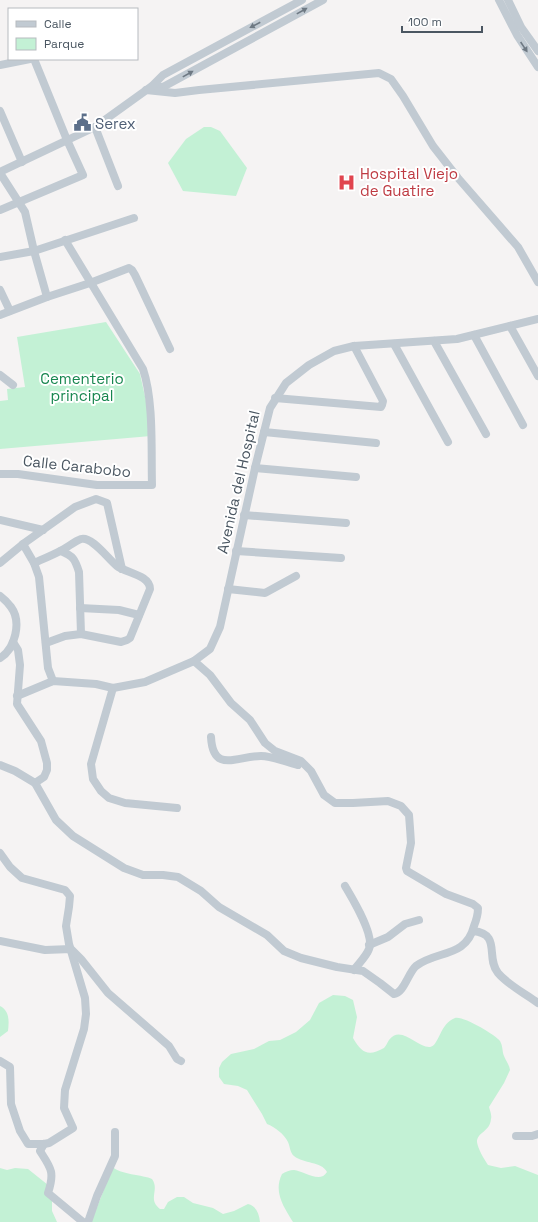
<svg xmlns="http://www.w3.org/2000/svg" width="538" height="1222" font-family="'Space Grotesk',sans-serif">
<rect width="100%" height="100%" fill="#f5f3f3"/>
<!-- green -->
<g fill="#c3f1d5">
<path d="M204,127H211L220,131L247,168L236,196L183,191L168,163L186,139Z"/>
<path d="M106,322L140,374L146,401L151,436L0,449V401L8,400L7,389L25,387L17,337Z"/>
<path d="M333,995L345,996L353,1000L357,1017L353,1038C362,1053 368,1057 384,1048C386,1046 387,1043 389,1040C401,1024 417,1048 430,1047C439,1046 440,1023 455,1018C462,1015 496,1035 500,1041C503,1046 502,1051 504,1056C506,1061 509,1064 510,1070L504,1083L489,1107C490,1111 492,1115 491,1119C490,1132 477,1132 477,1142C478,1149 484,1159 488,1165L501,1168L515,1166L538,1175V1222H293C284,1207 273,1192 282,1174C285,1172 290,1170 294,1170C304,1171 320,1184 327,1172C321,1161 304,1164 294,1156C290,1153 290,1146 288,1142C284,1134 275,1127 267,1124L262,1114L247,1090L238,1086L224,1084L219,1077V1068L222,1062L231,1054L254,1049L269,1041L280,1040L296,1032L310,1020L319,1003Z"/>
<path d="M0,1006C10,1011 9,1022 8,1031L0,1037Z"/>
<path d="M113,1167C118,1174 144,1175 152,1179C160,1190 147,1199 160,1209H164L168,1202L177,1197H184L193,1203L213,1208L223,1214L234,1211L248,1204C256,1206 259,1213 260,1222H91Z"/>
<path d="M0,1168L7,1170L15,1168L28,1169L48,1185L52,1198V1211L57,1222H0Z"/>
</g>
<g fill="none" stroke-linecap="round" stroke-linejoin="round">
<!-- minor -->
<g stroke="#c1cad2" stroke-width="8">
<path d="M499,0L517,35L538,67"/>
<path d="M508,0L521,27L538,51"/>
<path d="M0,65L30,59"/>
<path d="M153,86L163,87L323,0"/>
<path d="M146,90L175,93L199,90L379,73L391,79L403,96L433,146L458,178L518,247L538,282"/>
<path d="M0,111L22,162"/>
<path d="M95,127L118,186"/>
<path d="M0,172L95,127L152,86L163,75L302,0"/>
<path d="M0,173L25,212L34,251L47,297"/>
<path d="M0,210L83,175L67,140L34,59"/>
<path d="M0,257L34,251L134,218"/>
<path d="M0,290L10,311"/>
<path d="M0,315L47,297L90,283L129,268L132,270L135,275L170,349"/>
<path d="M510,326L538,376"/>
<path d="M474,335L523,425"/>
<path d="M434,341L486,434"/>
<path d="M394,344L448,442"/>
<path d="M0,375L13,385"/>
<path d="M275,398L381,407L382,405L383,401L354,346"/>
<path d="M264,432L376,443"/>
<path d="M255,468L356,477"/>
<path d="M0,474H18L97,485H152C151,450 154,402 143,369L65,240"/>
<path d="M244,515L346,523"/>
<path d="M0,520L43,530"/>
<path d="M23,544L34,563L39,577L48,668L53,681"/>
<path d="M61,551C73,556 75,559 79,572L81,634"/>
<path d="M236,551L341,558"/>
<path d="M0,563L23,544L75,507L96,499L107,503L122,569"/>
<path d="M34,563C43,559 53,555 62,550C68,547 75,541 81,539C92,536 108,559 117,566C126,573 150,575 150,589L130,638L127,640L121,642L81,634L65,636L46,643"/>
<path d="M228,589L265,593L296,576"/>
<path d="M0,596C4,599 8,603 11,607C22,622 15,649 0,658"/>
<path d="M80,608L119,610L139,615"/>
<path d="M13,642L18,650L20,665L17,704L41,741L47,763V770L44,777L35,783"/>
<path d="M113,688L91,764L93,779L101,791L109,798L125,803L177,808"/>
<path d="M17,696L53,681L96,684L113,688L145,682L194,661L210,649L220,627L255,468L270,408L286,383L309,365L334,351L354,346L457,339L538,319"/>
<path d="M211,737C213,774 237,756 261,756C272,756 286,762 298,765"/>
<path d="M0,765L15,771L35,783L56,820L73,836L124,868L143,875H163L178,877L201,891L219,907L267,935L284,951L301,958L337,967L363,971L380,983L394,994C404,993 408,973 416,966C437,950 466,958 474,926C476,921 478,914 478,908L473,904L446,894L407,871L406,868L411,843L410,828L409,815L401,806L388,801L353,803H335L324,795L311,771L301,761L275,751L265,743L250,720L231,703L210,675L194,661"/>
<path d="M0,853L10,867L22,878L65,890L70,896L69,907L66,926L69,944L85,998L86,1014L84,1029L65,1090L64,1108L73,1128L49,1143L44,1144H28L20,1131L11,1104L10,1067L0,1061"/>
<path d="M345,886C352,898 375,935 369,949C366,957 358,964 354,970"/>
<path d="M473,931C502,934 485,957 498,973C509,986 525,993 538,1003"/>
<path d="M0,941L45,950L71,949L81,959L108,993L169,1046L177,1059L181,1061"/>
<path d="M369,945L388,937L405,924L419,920"/>
<path d="M516,1136H532L538,1134"/>
<path d="M44,1144L40,1151C51,1168 55,1172 48,1193L83,1222"/>
<path d="M88,1222L97,1196L115,1156V1132"/>
</g>
</g>
<!-- one-way arrows -->
<defs><path id="oneway-solid" d="M-6-.8H1V-3.2L6.5 0L1 3.2V.8H-6Z"/></defs>
<g fill="#6e7983">
<use href="#oneway-solid" transform="translate(302 11) rotate(-29)"/>
<use href="#oneway-solid" transform="translate(255 25) rotate(152)"/>
<use href="#oneway-solid" transform="translate(524 47) rotate(56)"/>
<use href="#oneway-solid" transform="translate(188 74) rotate(-29)"/>
</g>
<!-- icons -->
<defs>
<symbol id="civic-bare" viewBox="-9 -9 18 18"><path d="M-.6-6.5H3V-4.5H.6V-3L4-1V1h2V6H-6V1h2V-1L-.6-3ZM-1.2 2.5V6h2.4V2.5Z" fill="#5c6f8a" stroke="#fff" stroke-width="2.5" paint-order="stroke"/></symbol>
<symbol id="hospital-bare" viewBox="-9 -9 18 18"><path d="M-5-5h3v3.5h4V-5h3V5h-3V1.5h-4V5h-3Z" fill="#e0444e" stroke="#fff" stroke-width="2.5" paint-order="stroke"/></symbol>
</defs>
<g fill-rule="evenodd">
<use href="#civic-bare" x="70" y="110" width="25" height="25"/>
<use href="#hospital-bare" x="334" y="170" width="25" height="25"/>
</g>
<g text-anchor="middle" dominant-baseline="central" stroke-width="4" stroke-linejoin="round" paint-order="stroke">
<!-- service labels -->
<g font-size="15" fill="#4e5e75" stroke="#fff" text-anchor="start">
<text x="95" y="123">Serex</text>
</g>
<!-- health labels -->
<g font-size="15" fill="#be3a42" stroke="#fff" text-anchor="start">
<text x="360" y="173">Hospital Viejo<tspan x="360" dy="17">de Guatire</tspan></text>
</g>
<!-- park labels -->
<g font-size="15" fill="#17864f" stroke="#fff">
<text x="82" y="378">Cementerio<tspan x="82" dy="17">principal</tspan></text>
</g>
<!-- street labels -->
<g font-size="15" fill="#4a5661" stroke="#fff">
<text transform="translate(77 466) rotate(6)">Calle Carabobo</text>
<text transform="translate(238 482) rotate(-77)">Avenida del Hospital</text>
</g>
</g>
<!-- legend -->
<rect x="8" y="8" width="130" height="52" fill="#ffffff" stroke="#b7bbc0"/>
<rect x="16" y="21" width="20" height="6" fill="#c1cad2" stroke="#b7bbc0"/>
<text x="44" y="28" font-size="12" fill="#4a5661">Calle</text>
<rect x="16" y="38" width="20" height="12" fill="#c3f1d5" stroke="#b7bbc0"/>
<text x="44" y="48" font-size="12" fill="#4a5661">Parque</text>
<!-- scale -->
<path d="M402 26v6h80v-6" fill="none" stroke="#4a5661" stroke-width="2"/>
<text x="408" y="26" font-size="12" fill="#4a5661" stroke="#ffffff" stroke-width="3" paint-order="stroke">100 m</text>
</svg>
